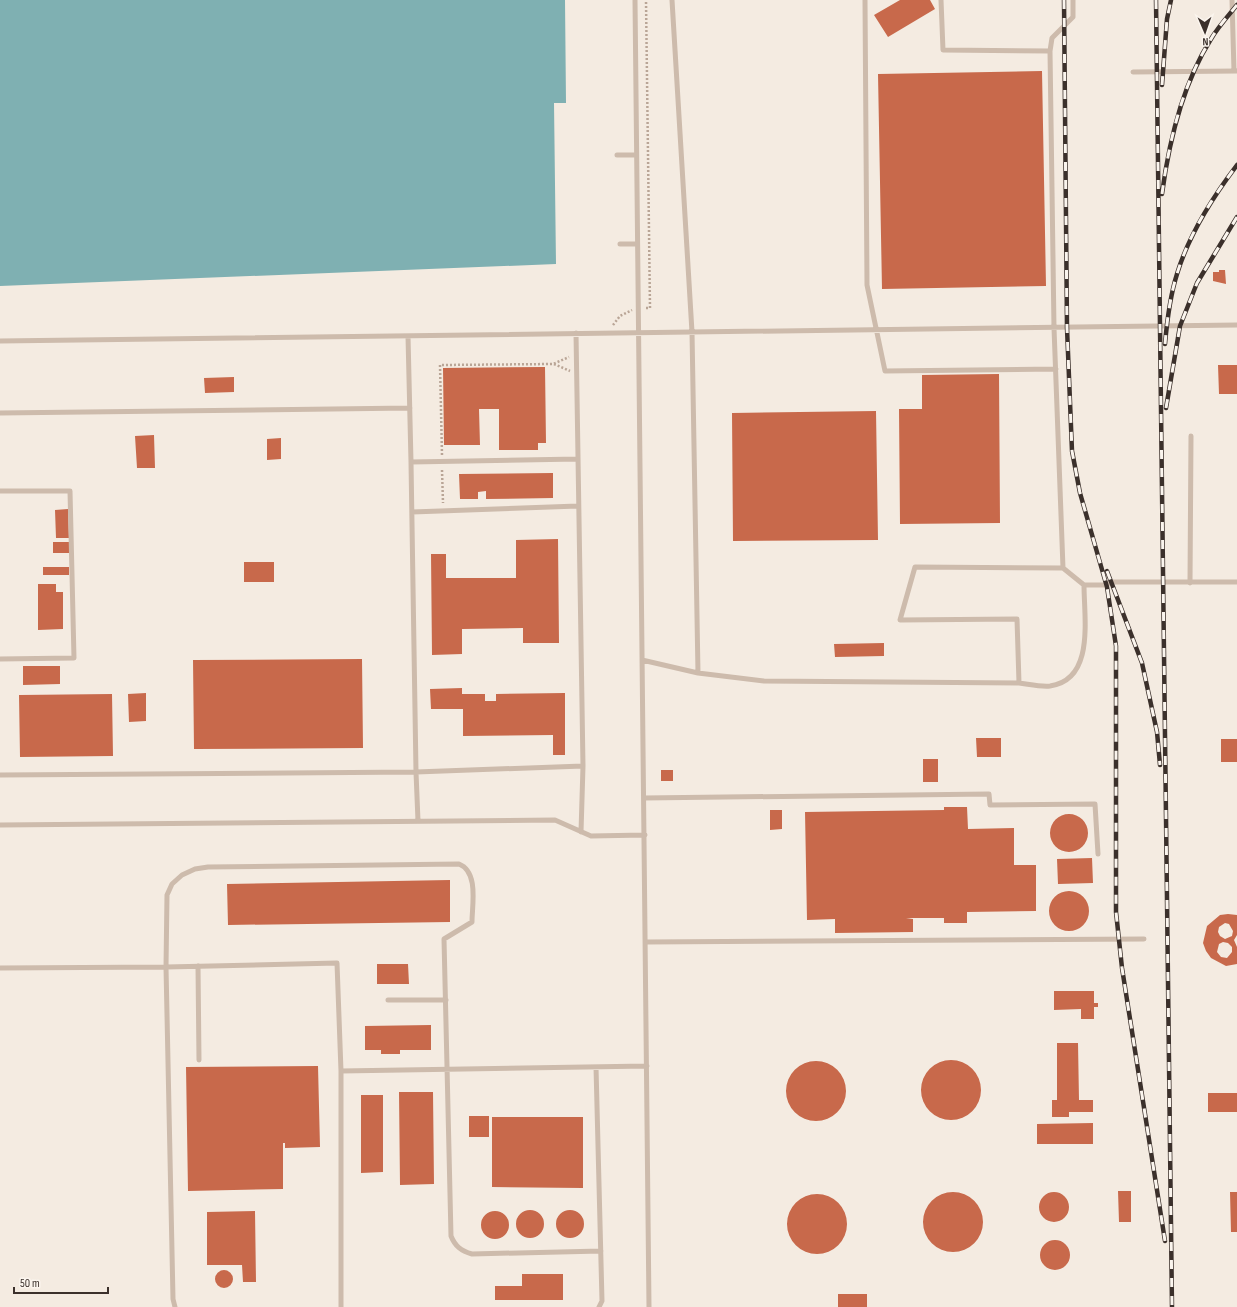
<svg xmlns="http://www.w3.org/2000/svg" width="1237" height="1307" font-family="'Sofia Sans Condensed',sans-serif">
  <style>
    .water { fill: #7fb0b2 }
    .building { fill: #c8694b; fill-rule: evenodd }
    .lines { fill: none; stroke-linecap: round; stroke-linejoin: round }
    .path { stroke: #b9a596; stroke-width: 2.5; stroke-dasharray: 2 2; stroke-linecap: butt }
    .service { stroke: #cdbbac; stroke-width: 5 }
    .rail-casing { stroke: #3b302b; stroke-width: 4.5 }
    .rail { stroke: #fbf5ee; stroke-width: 3; stroke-dasharray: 9; stroke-linecap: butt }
  </style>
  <rect width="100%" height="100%" fill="#f4ebe1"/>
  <path class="water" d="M0,0h565l1,103h-12l2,161 -556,22z"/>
  <path class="building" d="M900,0h30l5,9 -47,28 -14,-22z
    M1042,71l4,215 -164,3 -4,-215z
    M1219,270h6l1,14 -13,-3v-9h6z
    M1218,365h19v29h-18z
    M545,367l1,76h-8v7h-39v-41h-20l1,36h-36l-1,-77z
    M999,374l1,149 -100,1 -1,-115h23v-34z
    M234,377v15l-29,1 -1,-15z
    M876,411l2,129 -145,1 -1,-128z
    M154,435l1,33h-18l-2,-32z
    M281,438v21l-14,1v-21z
    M553,473v25l-67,1v-8l-8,1v7h-18l-1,-25z
    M68,509l1,29h-13l-1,-28z
    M558,539l1,104h-36v-15l-61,1v25l-30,1 -1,-101h15v24h70v-38z
    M53,542h16v11h-16z
    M244,562h30v20h-30z
    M43,567h26v8h-26z
    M38,584h18v8h7v37l-25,1z
    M884,643v13l-49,1 -1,-13z
    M362,659l1,89 -169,1 -1,-89z
    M23,666h37v18l-37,1z
    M462,688v6h23v7h11v-7l69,-1v62h-12v-20l-90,1v-27h-32l-1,-20z
    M146,693v28l-17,1 -1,-28z
    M112,694l1,62 -93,1 -1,-62z
    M976,738h25v19h-24z
    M1221,739h16v23h-16z
    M923,759h15v23h-15z
    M661,770h12v11h-12z
    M944,807h23l1,22 46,-1v37h22v46l-69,1v11h-23v-5h-38l7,1v13l-78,1v-14l-28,1 -2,-108 139,-2z
    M770,810h12v19l-12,1z
    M1050 833a19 19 0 1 1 38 0a19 19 0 1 1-38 0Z
    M1092,858l1,25 -35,1 -1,-25z
    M450,880v42l-222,3 -1,-41z
    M1049 911a20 20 0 1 1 40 0a20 20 0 1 1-40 0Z
    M1228,914l9,1v20l-3,5 3,7v17l-11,2 -15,-8 -5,-7 -3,-8 4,-17 13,-11zM1225,923l4,1 4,7 -1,5 -7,3 -5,-3 -2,-4 1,-5zM1223,942l5,1 4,4v5l-5,6 -6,-1 -4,-5 2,-8z
    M377,964h31l1,20h-32z
    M1054,991h40v12h4v4h-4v12h-13v-10l-27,1z
    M431,1025v25h-31v4h-19v-4h-16v-24z
    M1057,1043h21l1,57h14v12h-24v5h-17v-17h5z
    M921 1090a30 30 0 1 1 60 0a30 30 0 1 1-60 0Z
    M786 1091a30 30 0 1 1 60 0a30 30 0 1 1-60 0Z
    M318,1066l2,81 -35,1v-5h-2v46l-95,2 -2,-124z
    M399,1092h34l1,92 -34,1z
    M1208,1093h29v19h-29z
    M361,1095h22v77l-22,1z
    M469,1116h20v21h-20z
    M492,1117h91v71l-91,-1z
    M1093,1123v21h-56v-20z
    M1118,1191h13v31h-12z
    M1039 1207a15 15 0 1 1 30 0a15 15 0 1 1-30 0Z
    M923 1222a30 30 0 1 1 60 0a30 30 0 1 1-60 0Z
    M1230,1192h7v40h-6z
    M787 1224a30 30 0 1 1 60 0a30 30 0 1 1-60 0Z
    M556 1224a14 14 0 1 1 28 0a14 14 0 1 1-28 0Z
    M516 1224a14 14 0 1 1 28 0a14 14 0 1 1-28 0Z
    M255,1211l1,71h-13l-1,-17h-35v-53z
    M481 1225a14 14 0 1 1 28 0a14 14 0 1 1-28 0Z
    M1040 1255a15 15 0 1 1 30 0a15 15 0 1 1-30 0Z
    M215 1279a9 9 0 1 1 18 0a9 9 0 1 1-18 0Z
    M522,1274h41v26h-68v-14h27z
    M838,1294h29v13h-29z"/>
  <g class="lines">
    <path class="path" d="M646,308h4l-4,-308
      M613,325l7,-9 12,-6
      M554,364l16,7
      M442,455l-2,-90 113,-1 16,-7
      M442,470l1,33"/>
    <path class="service" d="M635,0l14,1307
      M672,0l20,332 6,341
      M865,0l2,285 18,86 171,-2
      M1232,0l2,71
      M1050,51l2,-13 21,-21v-17
      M1133,72l104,-1
      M617,155h19
      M620,244h17
      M576,333l7,433
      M408,336l3,126 167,-3
      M0,341l1237,-16
      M0,413l410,-5
      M0,491h70l4,167 -74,1
      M412,512l166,-6
      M1063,568l21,17
      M1190,583l1,-147
      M642,660l56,13 66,8 255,2 -2,-64 -117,1 15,-53 148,1 -9,-240 -4,-277 -107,-1 -2,-50
      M1019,683c9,1 21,4 31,3 45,-6 34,-68 34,-101h22l5,-3h126
      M0,775l416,-3 -5,-310
      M644,798l345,-4 1,11 105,-1 3,50
      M418,821l-2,-49 167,-6 -2,66
      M0,825l555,-5 36,16 54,-1
      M646,942l498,-3
      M198,966l1,94
      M0,968l166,-1 7,332 2,8
      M388,1000h58
      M596,1067l6,234 -3,6
      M341,1071l-4,-108 -171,4 1,-72 5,-11 10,-9 13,-6 13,-2 251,-3c20,8 13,41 13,58l-28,17 7,297c4,10 10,15 21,18l129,-3
      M341,1307v-236l306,-5"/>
    <defs>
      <path id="rail" d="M1064,0l3,328 5,123 8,42 27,94 9,59v266l6,56 43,273
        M1156,0l16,1307
        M1162,85l5,-66 4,-19
        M1162,194c7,-53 20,-109 49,-155 7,-12 17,-23 26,-34
        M1165,344c2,-23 5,-48 12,-70 12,-40 35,-76 60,-109
        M1166,408l14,-82 17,-43 40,-66
        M1107,571l35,92 15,69 3,33"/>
    </defs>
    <use href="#rail" class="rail-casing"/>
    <use href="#rail" class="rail"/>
  </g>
  <g transform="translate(1205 32) rotate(178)" stroke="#fbf5ee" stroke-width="3" paint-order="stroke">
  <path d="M0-3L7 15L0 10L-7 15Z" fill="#3b302b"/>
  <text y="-6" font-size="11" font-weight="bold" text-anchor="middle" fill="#3b302b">N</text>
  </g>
  <path d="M14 1287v6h94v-6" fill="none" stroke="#3b302b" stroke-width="2"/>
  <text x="20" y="1287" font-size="12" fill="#3b302b" stroke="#fbf5ee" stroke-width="3" paint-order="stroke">50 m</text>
</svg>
